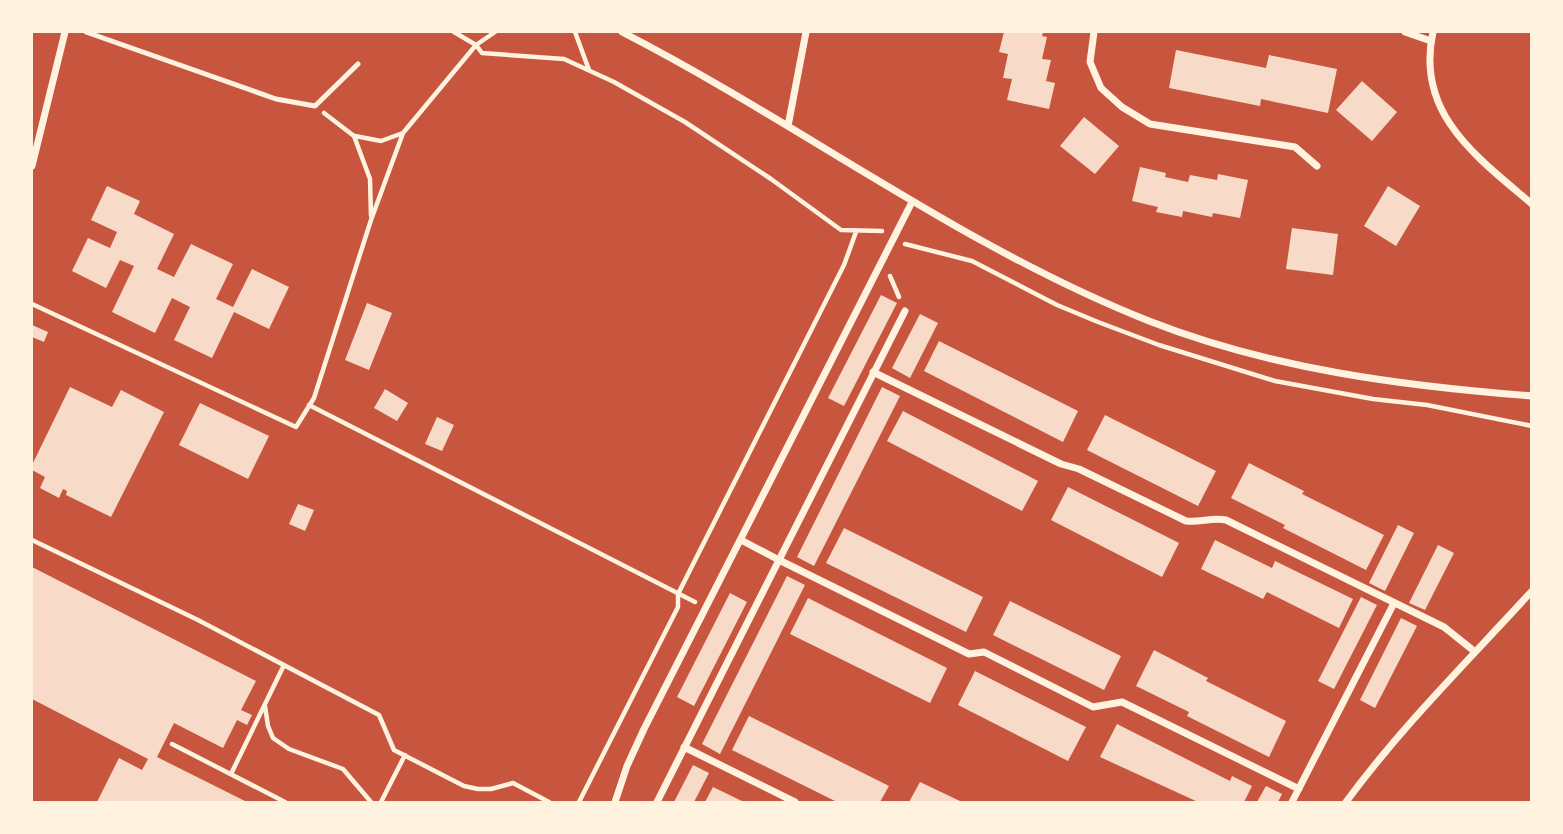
<svg xmlns="http://www.w3.org/2000/svg" width="1563" height="834" font-family="'PT Serif',serif">
  <style>
    .building { fill: #f7dbc8 }
    .lines { fill: none; stroke-linecap: round; stroke-linejoin: round }
    .path { stroke: #fff3e0; stroke-width: 4.5 }
    .service { stroke: #fff3e0; stroke-width: 5 }
    .minor { stroke: #fff3e0; stroke-width: 7 }
  </style>
  <rect width="100%" height="100%" fill="#c8553d"/>
  <path class="building" d="M1004,32h39l-1,4 5,1 -5,22 9,1 -5,21 9,2 -6,26 -42,-9 5,-21 -9,-1 5,-24 -9,-2z
    M1176,50l90,18 3,-13 68,14 -9,44 -67,-14 -1,7 -91,-18z
    M1362,81l35,31 -25,29 -36,-31z
    M1084,117l35,29 -24,28 -35,-28z
    M1140,167l26,6 -1,4 23,5 2,-7 27,5 1,-6 30,6 -8,38 -27,-5 -1,4 -29,-6 -1,6 -26,-5 2,-5 -26,-6z
    M107,186l33,15 -6,13 40,20 -17,35 17,8 17,-33 42,20 -17,35 17,8 19,-38 37,18 -20,42 -35,-17 -22,46 -38,-18 16,-33 -18,-9 -17,35 -43,-21 22,-46 -14,-6 -14,28 -34,-17 16,-33 22,10 7,-16 -26,-12z
    M1388,186l32,20 -24,40 -32,-20z
    M1292,228l46,6 -5,41 -47,-6z
    M881,295l16,8 -53,103 -16,-8z
    M367,303l25,10 -23,57 -24,-10z
    M920,314l18,9 -28,55 -18,-10z
    M32,325l16,7 -4,10 -12,-5z
    M939,341l139,70 -15,31 -139,-71z
    M70,387l42,20 9,-17 43,22 -53,105 -45,-22 1,-4 -4,-2 -4,9 -19,-10 5,-11 -13,-7v-5z
    M882,387l18,9 -86,170 -17,-9z
    M385,389l23,14 -11,18 -23,-13z
    M200,403l69,33 -21,43 -69,-34z
    M903,411l135,70 -16,30 -135,-70z
    M1105,415l111,56 -18,35 -111,-56z
    M437,417l17,8 -12,26 -17,-7z
    M1249,463l55,28 -2,3 82,41 -18,35 -83,-42 2,-3 -54,-27z
    M1068,487l111,56 -17,34 -111,-57z
    M298,504l16,6 -9,21 -16,-7z
    M1398,525l16,8 -29,58 -16,-8z
    M844,528l139,69 -17,35 -140,-69z
    M1215,540l57,28 3,-7 78,38 -14,29 -72,-36 -4,7 -62,-30z
    M1438,545l16,8 -29,57 -16,-7z
    M32,567l224,114 -15,29 11,5 -5,10 -10,-5 -14,28 -49,-25 -17,34 90,45h-150l22,-44 23,12 6,-11 -116,-60z
    M787,576l18,9 -85,169 -18,-10z
    M730,593l17,9 -53,104 -17,-9z
    M1361,597l16,8 -43,84 -16,-8z
    M808,598l139,70 -17,35 -140,-69z
    M1010,601l111,55 -17,34 -111,-55z
    M1401,618l16,8 -42,82 -15,-8z
    M1154,650l54,28 -2,3 80,40 -17,36 -82,-41 2,-4 -53,-26z
    M975,671l111,56 -18,34 -110,-56z
    M749,716l140,70 -9,16h-43l-105,-52z
    M1117,724l113,57 2,-5 20,10 -8,16h-46l-98,-45z
    M693,765l16,8 -15,29h-20z
    M920,782l42,20h-53z
    M1266,786l16,8 -4,8h-21z
    M713,787l31,15h-39z"/>
  <g class="lines">
    <path class="path" d="M454,32l22,13 6,8 82,6 50,23 71,40 86,57 70,51 41,1
      M575,32l14,38
      M324,113l30,23 16,43 1,37
      M355,136l26,5 22,-8
      M905,244l67,17 85,44 41,17 61,23 116,36 98,18 54,6 105,21
      M890,276l9,21
      M32,304l264,123 18,-29 57,-178 32,-87 73,-88 19,-13
      M309,405l386,197
      M32,540l166,80 181,95 15,35 70,36 14,3h13l22,-6 36,19
      M265,706l3,20 5,12 16,11 54,20 28,33
      M172,744l113,58
      M231,774l53,-109
      M381,802l24,-47
      M579,802l99,-195v-13l166,-329 12,-33"/>
    <path class="service" d="M86,32l190,67 39,7 43,-42"/>
    <path class="minor" d="M622,32c179,92 340,215 527,289 122,48 254,65 383,75
      M1094,32l-4,30 11,26 21,19 28,17 145,23 22,19
      M1405,32l26,9
      M1433,32c-18,82 44,125 99,172
      M788,126l18,-94
      M32,166l33,-134
      M873,372l188,92 18,5 107,52c14,2 26,-4 40,-1l218,107 30,24
      M741,540l38,20 126,-249
      M684,747l111,55
      M615,802l12,-36 17,-37 268,-527
      M657,802l122,-242 190,94 15,-2 109,55 29,-5 177,87
      M1292,802l102,-199
      M1346,802c56,-76 122,-141 186,-211"/>
  </g>
  <rect width="1563" height="834" fill="none" stroke="#fff3e0" stroke-width="66"/>
</svg>
